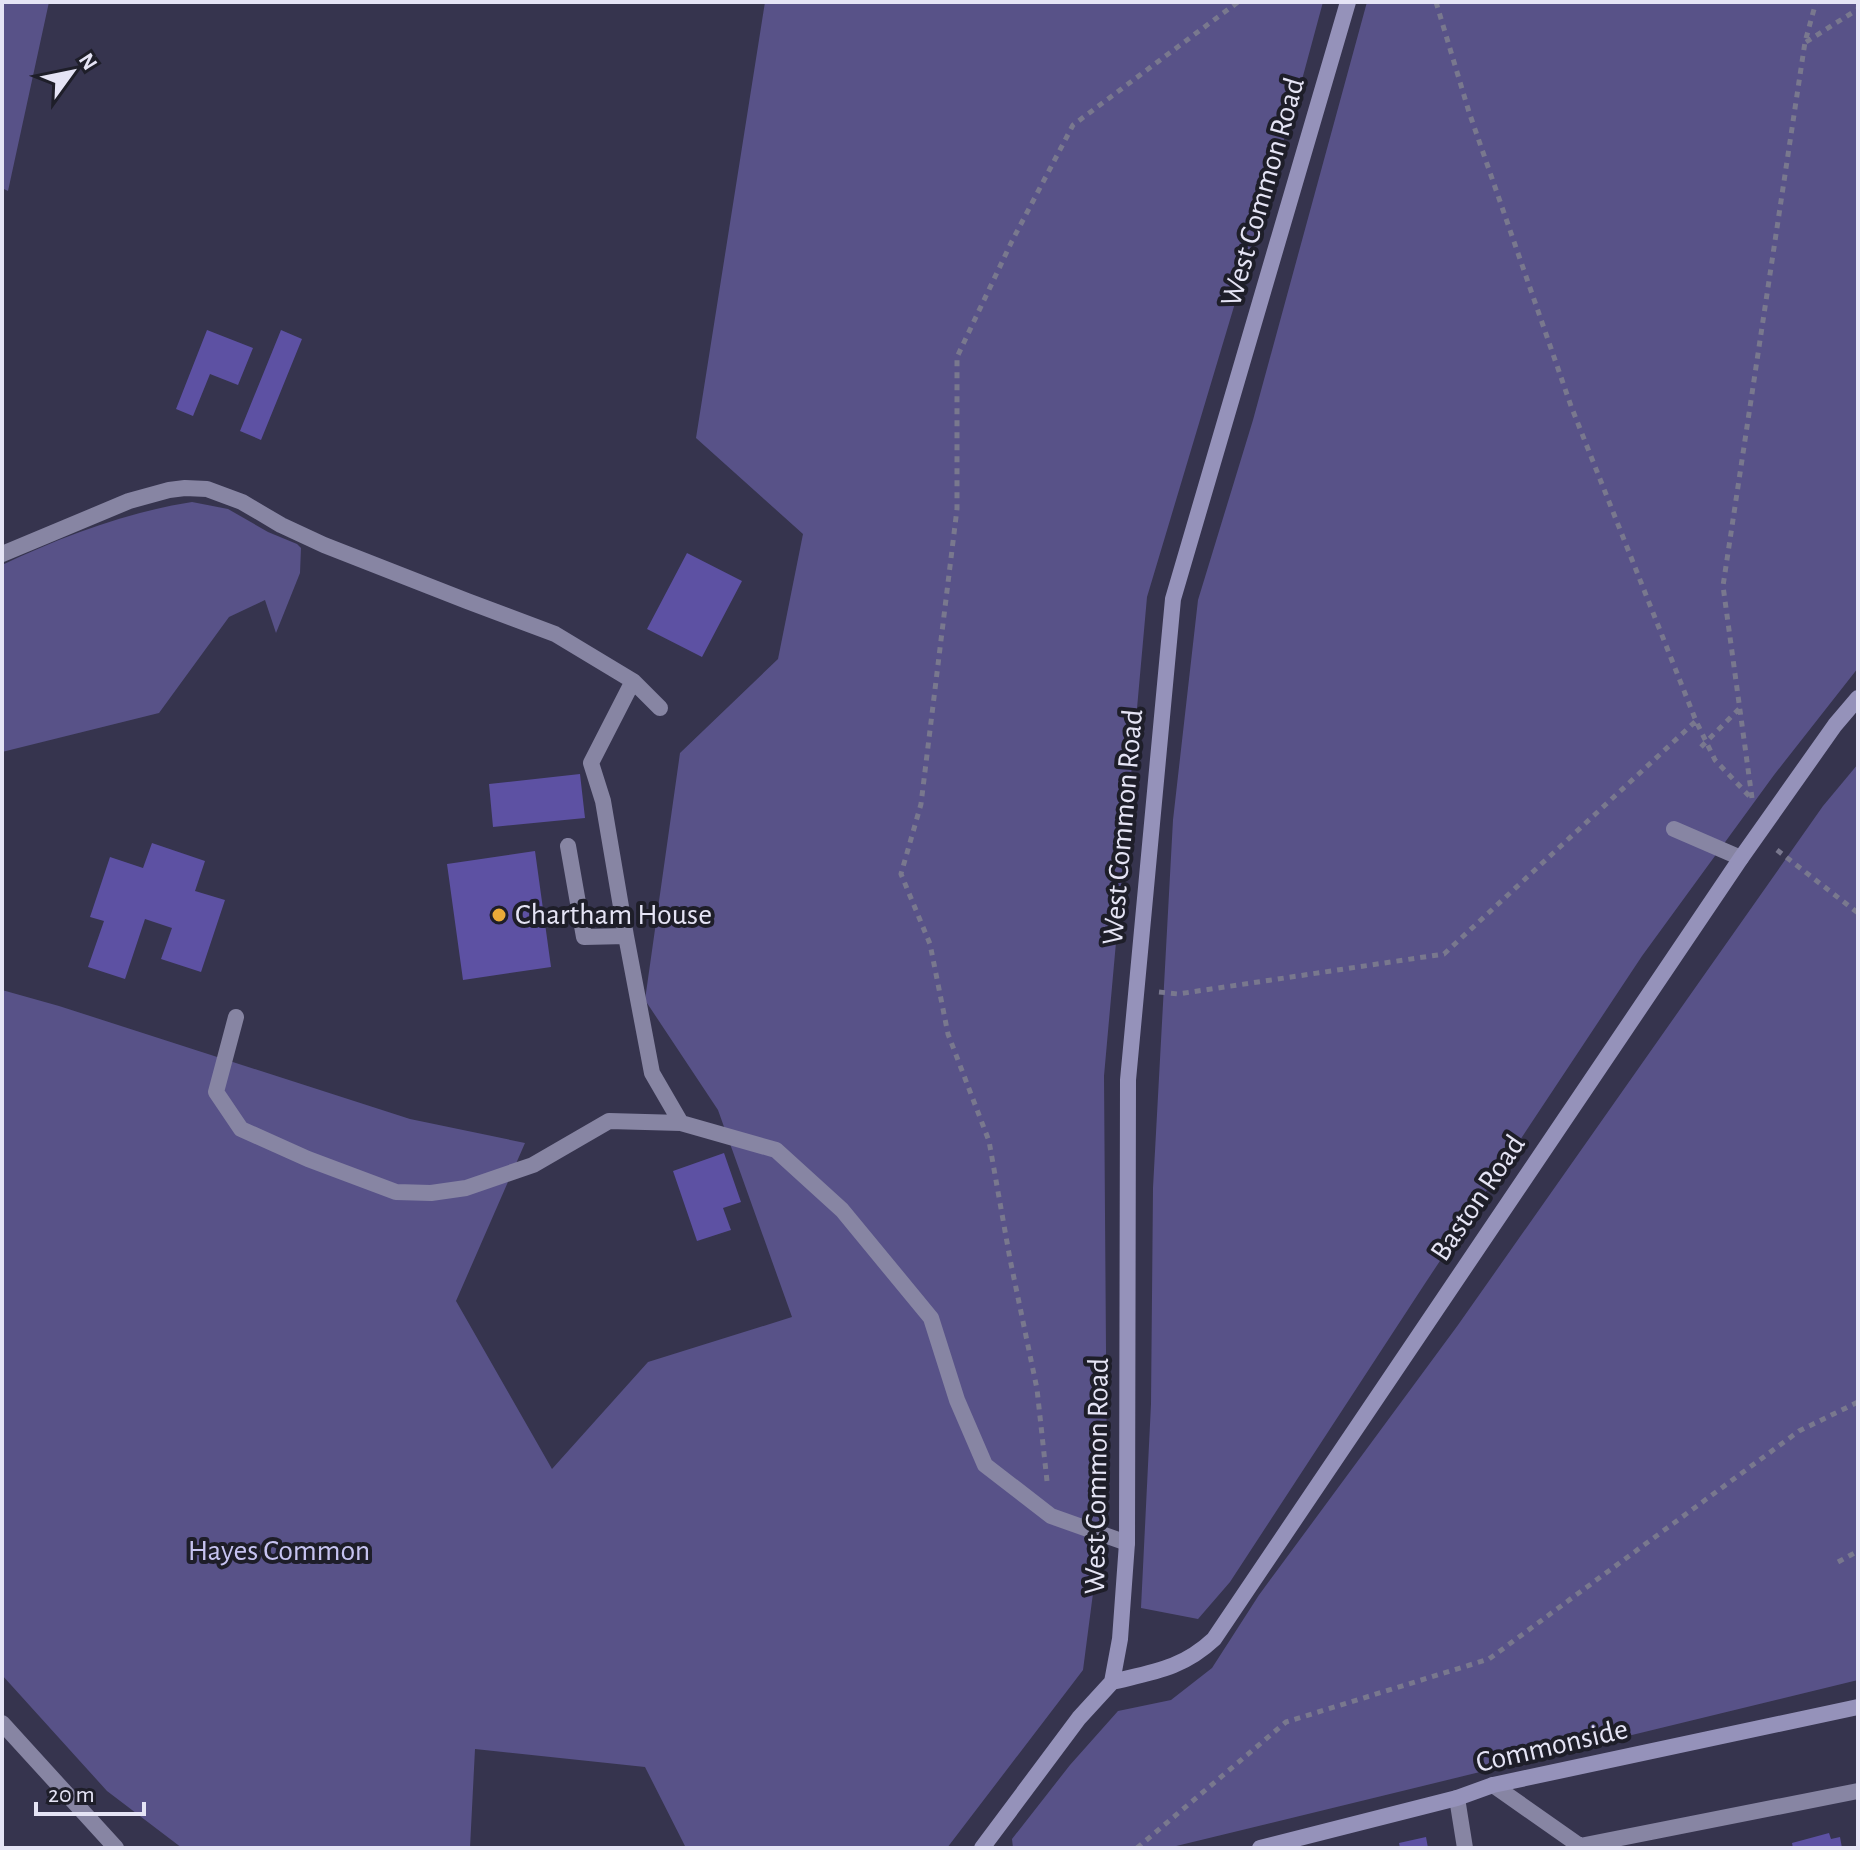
<svg xmlns="http://www.w3.org/2000/svg" width="1860" height="1850" font-family="'Alegreya Sans',sans-serif">
  <style>
    .green { fill: #585288 }
    .building { fill: #5d51a3 }
    .lines { fill: none; stroke-linecap: round; stroke-linejoin: round }
    .path { stroke: #79788e; stroke-width: 5; stroke-dasharray: 6 6; stroke-linecap: butt }
    .lane { stroke: #8785a3; stroke-width: 16 }
    .street { stroke: #8785a3; stroke-width: 16 }
    .secondary { stroke: #9592ba; stroke-width: 16 }
    .poi-dot { fill: #eaaa38; stroke: #1e1e29; stroke-width: 3 }
    .labels { text-anchor: middle; dominant-baseline: central; stroke-width: 8; stroke-linejoin: round; paint-order: stroke }
    .street-label { font-size: 30px; fill: #e5e4f5; stroke: #1e1e29 }
    .poi-label { font-size: 30px; fill: #e5e4f5; stroke: #1e1e29; text-anchor: start }
    .park-label { font-size: 30px; fill: #c6c3f0; stroke: #1e1e29 }
  </style>
  <rect width="100%" height="100%" fill="#36344e"/>
  <path class="green" d="M2,2h47l-41,189 -6,-3z
    M765,2h558l-20,74 -156,521 -43,479 3,410 -24,184 -136,178h-261l-41,-81 -170,-18 -5,99h-288l-75,-57 -105,-116v-685l57,16 351,113 115,24 -69,158 96,168 96,-107 144,-45 -74,-207 -73,-110 35,-247 98,-94 25,-125 -107,-96z
    M1367,2h491v666l-84,107 -132,181 -218,329 -194,297 -32,37 -57,-11 10,-204 2,-216 20,-368 25,-220 55,-180z
    M192,502l36,7 40,23 29,12 4,4 -1,25 -24,60 -11,-33 -36,17 -70,96 -157,39v-187c59,-28 125,-53 190,-63z
    M1858,764v916l-690,168h-155l-1,-9 58,-74 48,-54 53,-11 41,-32 47,-73 199,-270 365,-519z"/>
  <path class="building" d="M207,330l46,18 -15,37 -28,-11 -17,42 -17,-7z
    M281,330l21,9 -41,101 -21,-9z
    M687,553l55,28 -40,76 -55,-28z
    M580,774l5,44 -92,9 -4,-43z
    M152,843l53,18 -10,30 30,9 -24,72 -40,-13 11,-31 -27,-9 -20,60 -37,-12 16,-46 -14,-4 20,-60 33,11z
    M535,851l16,116 -88,13 -16,-116z
    M724,1153l17,49 -18,6 8,22 -34,11 -24,-70z
    M1829,1833l2,6 9,-2 2,11h-49l-1,-5z
    M1426,1837l2,11h-28l-1,-5z"/>
  <g class="lines">
    <path class="path" d="M1436,2l33,110 102,294 125,315 19,39 37,39
      M1806,42l52,-33
      M1701,747l38,-38
      M1752,798l-29,-212 82,-544 11,-40
      M1777,850l81,63
      M1159,992l19,2 266,-40 252,-233
      M1047,1481l-10,-92 -27,-130 -21,-118 -41,-107 -18,-90 -29,-70 20,-70 36,-295v-152l55,-116 61,-116 165,-123
      M1838,1562l20,-11
      M1137,1848l149,-126 203,-63 310,-228 59,-29"/>
    <path class="lane" d="M2,554l127,-53 40,-11 16,-2 22,1 35,13 39,23 43,20 143,56 88,33 78,47 27,27
      M633,681l-42,82 12,38 23,135 26,137 29,50
      M568,846l16,91 42,-1
      M236,1017l-20,75 25,37 67,30 88,33 35,1 35,-5 67,-23 76,-44 72,2 95,27 66,60 89,108 26,82 28,65 66,51 76,27
      M1493,1785l87,61 278,-55"/>
    <path class="street" d="M1674,829l67,29
      M2,1723l114,125
      M1457,1798l8,50"/>
    <path class="secondary" d="M1112,1682l8,-43 7,-96 1,-463 45,-481 175,-597
      M1112,1682c41,-10 70,-13 102,-43l527,-781 94,-133 23,-27
      M982,1848l97,-130 33,-36
      M1260,1848l197,-50 36,-13 365,-78"/>
  </g>
  <circle class="poi-dot" cx="499" cy="915" r="8"/>
  <g class="labels">
    <g class="street-label">
      <text transform="translate(1263 192) rotate(-74)">West Common Road</text>
      <text transform="translate(1123 827) rotate(-85)">West Common Road</text>
      <text transform="translate(1478 1198) rotate(-56)">Baston Road</text>
      <text transform="translate(1097 1476) rotate(-89)">West Common Road</text>
      <text transform="translate(1552 1746) rotate(-13)">Commonside</text>
    </g>
    <g class="poi-label">
      <text x="515" y="915">Chartham House</text>
    </g>
    <g class="park-label">
      <text x="279" y="1551">Hayes Common</text>
    </g>
  </g>
  <rect width="1860" height="1850" fill="none" stroke="#e5e4f5" stroke-width="8"/>
  <g transform="translate(72 72) rotate(57)" stroke="#1e1e29" stroke-width="6" paint-order="stroke">
  <path d="M0-6L14 30L0 20L-14 30Z" fill="#e5e4f5"/>
  <text y="-12" font-size="22" font-weight="bold" text-anchor="middle" fill="#e5e4f5">N</text>
  </g>
  <path d="M36 1802v12h108v-12" fill="none" stroke="#e5e4f5" stroke-width="4"/>
  <text x="48" y="1802" font-size="24" fill="#e5e4f5" stroke="#1e1e29" stroke-width="6" paint-order="stroke">20 m</text>
</svg>
